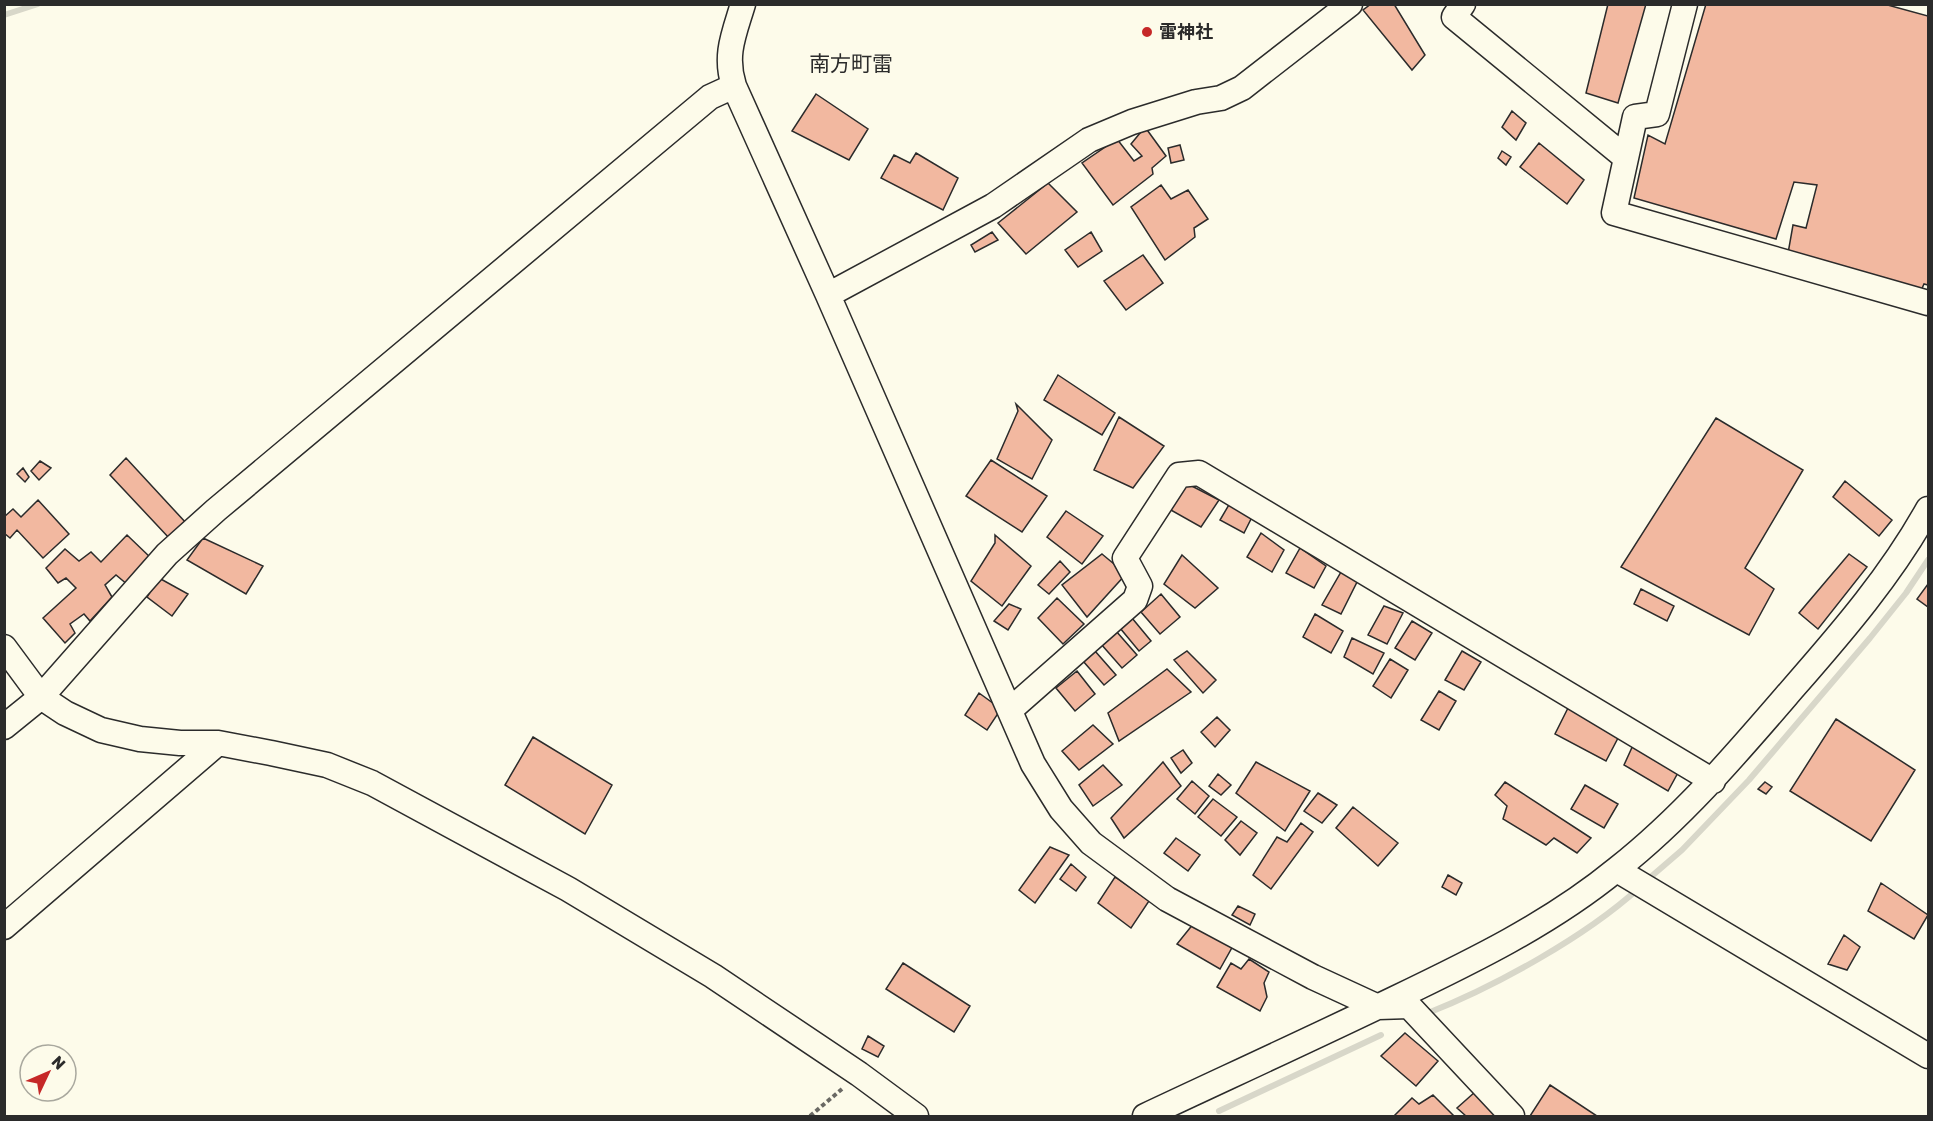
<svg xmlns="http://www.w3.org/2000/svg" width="1933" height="1121" font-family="Rubik,'Noto Sans JP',sans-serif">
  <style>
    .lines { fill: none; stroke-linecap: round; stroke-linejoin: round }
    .stream { stroke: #d8d7c9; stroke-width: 6 }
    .building { fill: #f2b8a0; stroke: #2b2b2b; stroke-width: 1.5 }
    .minor-casing { stroke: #2b2b2b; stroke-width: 27 }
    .path { stroke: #6a6964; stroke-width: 4; stroke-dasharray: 4.5 3; stroke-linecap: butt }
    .minor { stroke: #fdfbea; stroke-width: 24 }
    .poi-dot { fill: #c62828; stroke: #fdfbea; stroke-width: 2 }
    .labels { text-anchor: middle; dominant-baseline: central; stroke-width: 4.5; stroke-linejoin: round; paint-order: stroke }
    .poi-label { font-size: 18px; font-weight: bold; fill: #2b2b2b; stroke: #fdfbea; text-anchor: start }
    .quarter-label { font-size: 21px; fill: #2b2b2b; stroke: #fdfbea }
  </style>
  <rect width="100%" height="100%" fill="#fdfbea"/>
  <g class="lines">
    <path class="stream" d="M4,15l34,-11
      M1646,881l36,-31 67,-70 121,-142 36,-45 22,-33
      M1428,1013c68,-27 157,-76 211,-125
      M1219,1111l162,-76"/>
  </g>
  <path class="building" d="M1371,4h23l31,51 -13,15 -49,-60z
    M1608,4h38l-28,99 -32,-10z
    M1706,4h178l44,12v269l-4,-1 -5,11 -132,-36 6,-34 13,3 11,-43 -23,-3 -18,57 -142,-41 14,-63 17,9z
    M816,94l52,35 -19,31 -57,-29z
    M1512,111l14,12 -10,17 -14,-13z
    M1145,127l21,29 -14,12 1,6 -40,31 -31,-42 35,-24 17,22 8,-5 -11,-12z
    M1539,143l45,37 -17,24 -47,-37z
    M1180,145l4,15 -13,3 -3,-15z
    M1502,151l9,6 -5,8 -8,-7z
    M916,153l42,25 -15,32 -62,-32 13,-23 16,8z
    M1048,183l29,29 -51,42 -28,-31z
    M1161,185l10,14 17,-9 20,29 -14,9 1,9 -30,23 -34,-53z
    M992,232l6,8 -23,12 -4,-7z
    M1091,232l11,19 -24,16 -13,-17z
    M1143,255l20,28 -37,27 -22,-29z
    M1058,375l57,38 -13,22 -58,-35z
    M1016,404l36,36 -20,39 -35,-20 21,-48z
    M1119,417l45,29 -31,42 -39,-18z
    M1716,418l87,52 -58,98 29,21 -25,46 -128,-68z
    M126,458l61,66 -17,15 -60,-64z
    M991,460l56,36 -25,36 -56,-36z
    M40,461l11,7 -12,12 -8,-9z
    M23,468l6,9 -4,5 -8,-8z
    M1845,481l47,39 -13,16 -46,-39z
    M1186,483l33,17 -18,27 -32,-18z
    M38,500l31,34 -26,24 -26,-28 -7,8 -6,-5v-16l9,-8 8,8z
    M1230,503l23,12 -9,18 -24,-13z
    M1066,511l37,25 -21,28 -35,-27z
    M1261,533l23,17 -12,22 -25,-15z
    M127,535l25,24 -24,26 -12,-10 -11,10 7,12 -22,24 -6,-7 -14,10 5,9 -10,10 -22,-25 33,-30 -10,-10 -8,5 -12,-15 19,-19 14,12 12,-9 10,10z
    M995,535l36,31 -29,40 -31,-25 24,-38z
    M203,538l60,28 -17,28 -59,-34z
    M1300,548l26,18 -12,22 -28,-15z
    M1102,554l24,20 -39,43 -25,-32z
    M1849,554l18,13 -49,62 -19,-16z
    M1182,555l36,33 -23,20 -31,-24z
    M1060,561l10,11 -21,22 -11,-9z
    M1341,572l17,8 -17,34 -19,-9z
    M159,578l29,16 -16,22 -25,-19z
    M1928,584v23l-11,-8z
    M1641,589l33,17 -7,15 -33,-17z
    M1161,594l19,23 -20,17 -19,-22z
    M1057,598l27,26 -21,20 -25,-26z
    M1009,604l12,5 -13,21 -14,-9z
    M1384,606l19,7 -16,31 -19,-9z
    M1315,614l28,17 -12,22 -28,-16z
    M1132,618l19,23 -12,10 -19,-23z
    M1412,621l20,12 -17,27 -20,-12z
    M1116,631l21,24 -15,13 -21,-24z
    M1352,638l32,15 -11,21 -29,-17z
    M1095,651l21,24 -12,10 -21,-24z
    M1187,651l29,29 -13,13 -29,-33z
    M1462,651l19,11 -17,28 -19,-10z
    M1390,659l18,11 -17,28 -18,-12z
    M1167,669l24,23 -72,49 -11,-28z
    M1077,671l18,23 -20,17 -19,-23z
    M1439,691l17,10 -17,29 -18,-10z
    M979,693l22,16 -14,21 -22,-15z
    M1568,708l50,30 -12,23 -51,-27z
    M1217,717l13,13 -15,17 -14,-15z
    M1836,719l79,51 -44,71 -81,-50z
    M1093,725l20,19 -34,26 -17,-19z
    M533,737l79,48 -27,49 -80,-49z
    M1634,743l46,26 -12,22 -44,-26z
    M1183,750l9,13 -11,10 -10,-15z
    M1163,762l18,24 -57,52 -13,-20z
    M1256,762l54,29 -25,40 -49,-38z
    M1103,765l19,20 -29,21 -14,-21z
    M1218,774l13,11 -10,10 -12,-9z
    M1192,781l17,15 -14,18 -18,-15z
    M1505,782l86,56 -14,15 -23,-15 -8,7 -43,-26 4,-13 -12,-11z
    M1765,782l7,5 -6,7 -8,-5z
    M1585,785l33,19 -14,24 -33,-19z
    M1318,793l19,12 -15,18 -18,-12z
    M1213,799l24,18 -16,19 -23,-19z
    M1353,807l45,36 -20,23 -42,-38z
    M1241,821l16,12 -17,22 -15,-15z
    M1301,823l12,9 -42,57 -18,-14 24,-38 10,5z
    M1176,838l24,17 -12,16 -24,-18z
    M1050,847l19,8 -34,48 -16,-13z
    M1071,864l15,13 -10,14 -16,-12z
    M1448,875l14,8 -6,12 -14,-8z
    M1115,877l34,24 -18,27 -33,-25z
    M1881,883l47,32 -14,24 -46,-28z
    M1238,906l17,8 -5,11 -18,-10z
    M1194,923l40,21 -14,25 -43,-25z
    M1844,935l16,12 -13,23 -19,-6z
    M1249,959l20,13 -5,11 3,14 -7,14 -43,-24 14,-24 10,6z
    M903,963l67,43 -16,26 -68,-43z
    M1405,1033l33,28 -22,25 -35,-30z
    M868,1036l16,10 -6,11 -16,-8z
    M1550,1085l47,31h-67z
    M1475,1092l22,24h-31l-9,-8z
    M1433,1095l21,21h-60l18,-18 7,6z"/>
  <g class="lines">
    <defs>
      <path id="minor" d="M743,4c-9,30 -19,51 -9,82l94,209 205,469 28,45 30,34 76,56 146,78 65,30 31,-1 103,110
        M1463,4l-9,13 172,141
        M1685,4l-28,110 -22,3 -21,96 314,90
        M828,295l165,-89 96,-66 43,-18 64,-20 25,-4 21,-10 108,-84
        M4,647l37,50 24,16 36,17 39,9 40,4h38l53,10 56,12 45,18 196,106 145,87 146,98 57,42
        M1010,710l125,-110 5,-14 -15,-28 54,-83 20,-2 514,308
        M4,727l37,-30 126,-143 49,-44 494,-413 24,-11
        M1617,870l311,186
        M4,927l214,-184
        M1145,1116c83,-39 166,-77 249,-117 77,-37 156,-75 223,-130 67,-53 121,-117 177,-182 49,-56 98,-113 134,-178"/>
    </defs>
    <use href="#minor" class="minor-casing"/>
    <path class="path" d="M810,1116l32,-27"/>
    <use href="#minor" class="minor"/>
  </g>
  <circle class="poi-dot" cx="1147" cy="32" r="6"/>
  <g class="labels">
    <g class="poi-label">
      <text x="1159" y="32">雷神社</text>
    </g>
    <g class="quarter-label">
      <text x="851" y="63">南方町雷</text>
    </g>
  </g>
  <rect width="1933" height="1121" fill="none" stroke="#2b2b2b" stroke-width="12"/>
  <g transform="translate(48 1073) rotate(46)"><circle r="28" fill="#fdfbea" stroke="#a9a89e" stroke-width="1.5"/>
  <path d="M0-4.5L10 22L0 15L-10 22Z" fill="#c62828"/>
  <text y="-9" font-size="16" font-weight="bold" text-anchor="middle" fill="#2b2b2b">N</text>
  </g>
</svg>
